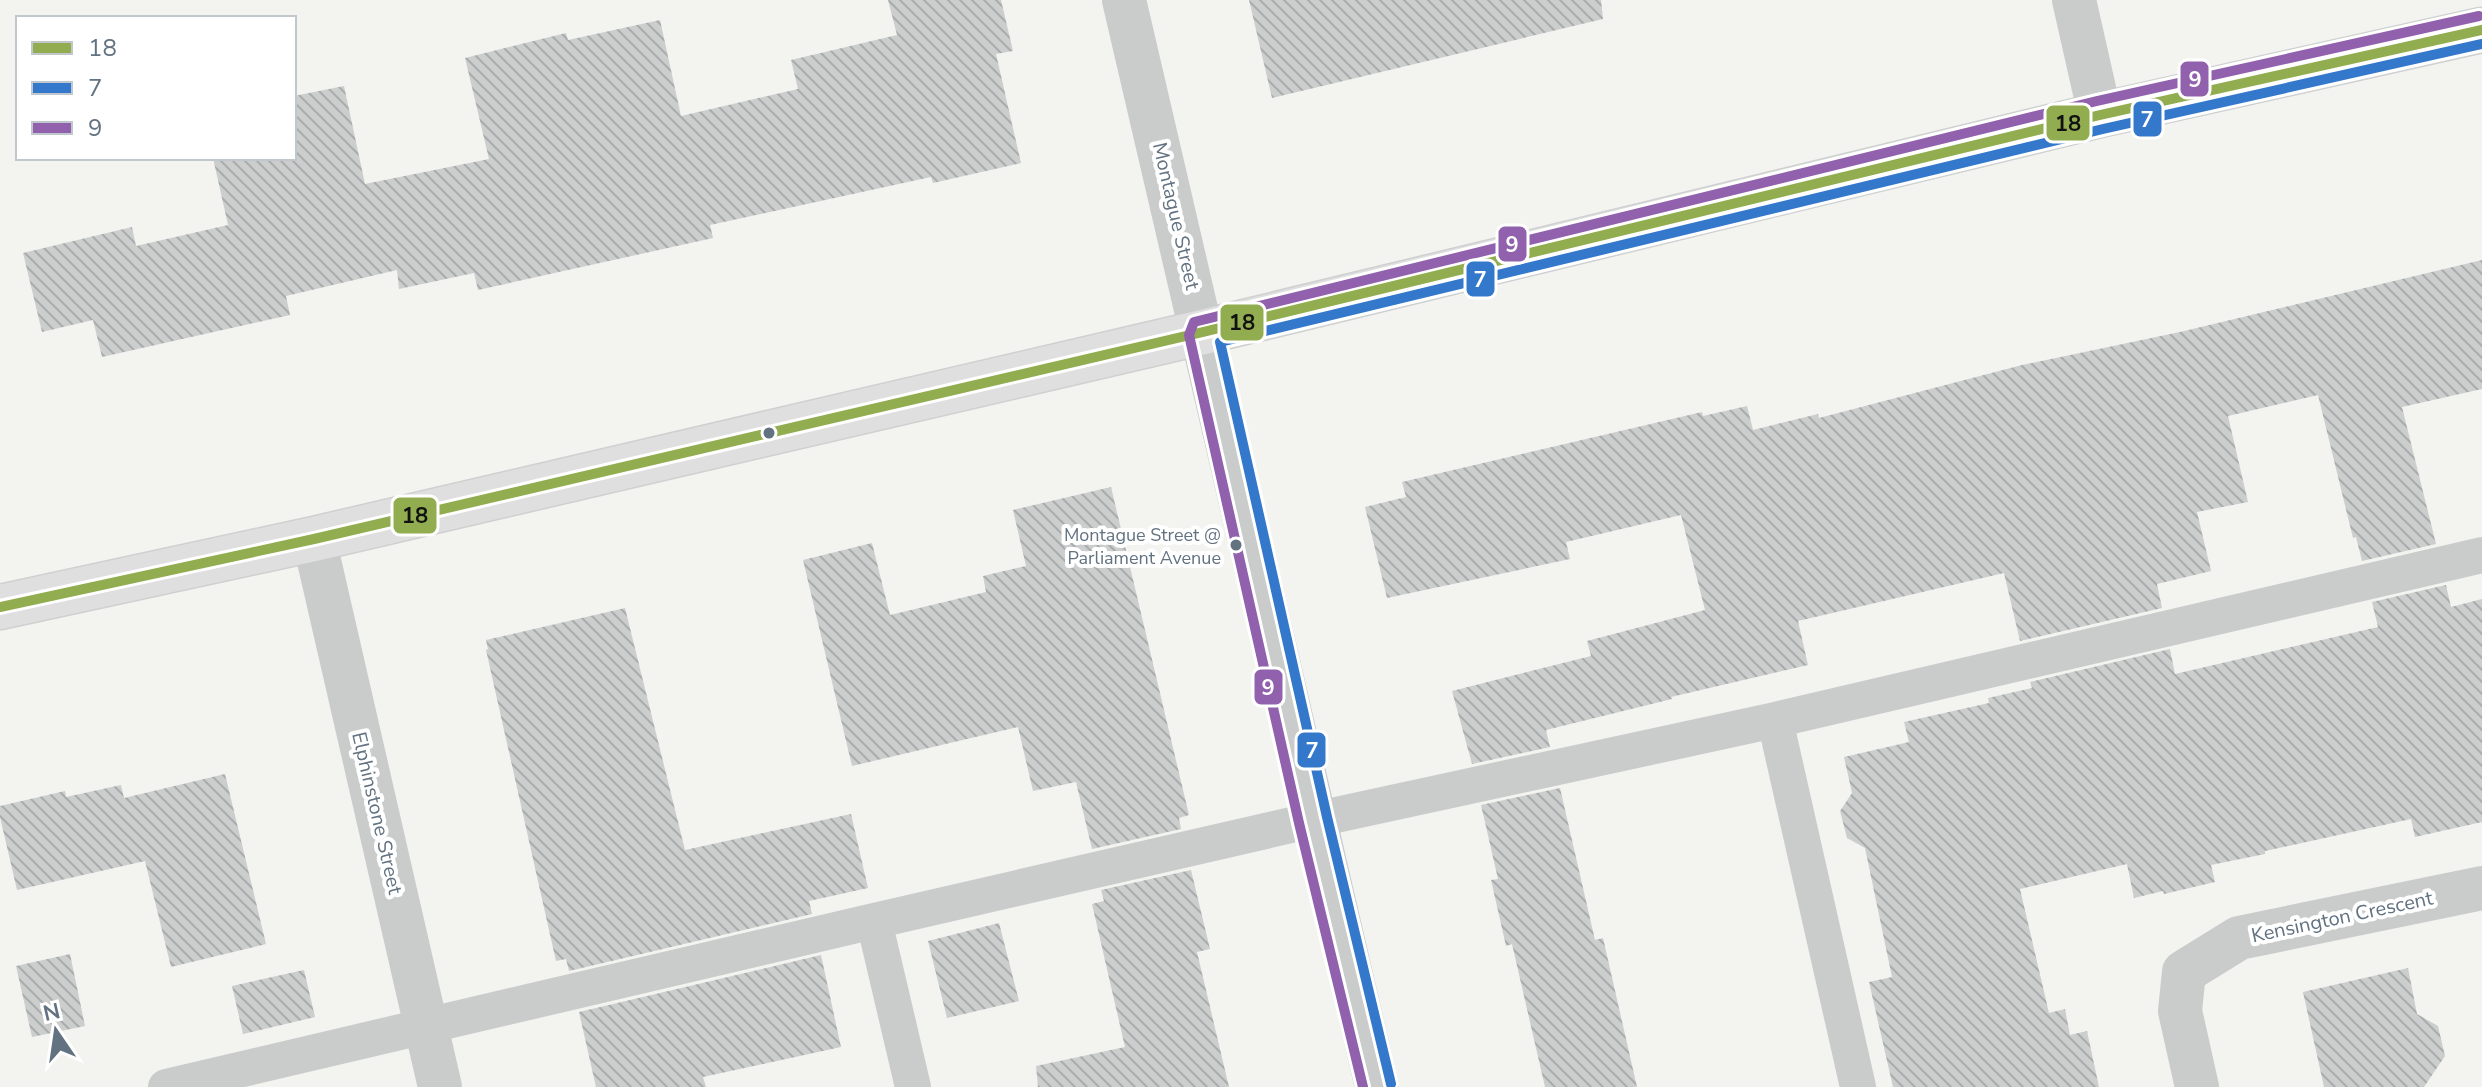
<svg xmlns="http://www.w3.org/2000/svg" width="2482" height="1087" font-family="'Nunito Sans',sans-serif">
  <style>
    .building { fill: url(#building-back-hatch) }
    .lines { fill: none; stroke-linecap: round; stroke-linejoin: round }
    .secondary-casing { stroke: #cfd1d0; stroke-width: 47 }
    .service { stroke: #cacccc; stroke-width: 36 }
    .minor { stroke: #cacccc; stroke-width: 44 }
    .tertiary { stroke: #cacccc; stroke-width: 44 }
    .secondary { stroke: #dfdfe0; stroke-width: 44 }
    .bus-1-casing { stroke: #fff; stroke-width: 16 }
    .bus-2-casing { stroke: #fff; stroke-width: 16 }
    .bus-3-casing { stroke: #fff; stroke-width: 16 }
    .bus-1 { stroke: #92ad4f; stroke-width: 10 }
    .bus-2 { stroke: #3478cb; stroke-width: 10 }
    .bus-3 { stroke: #9161ad; stroke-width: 10 }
    .bus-dot { fill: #627281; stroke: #fff; stroke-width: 3 }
    .labels { text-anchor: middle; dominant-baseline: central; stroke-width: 8; stroke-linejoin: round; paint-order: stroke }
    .bus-label { font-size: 18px; fill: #627281; stroke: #fff; text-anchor: end }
    .street-label { font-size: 20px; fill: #627281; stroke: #fff }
    .line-badge { stroke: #fff; stroke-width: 3 }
    .badge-label { font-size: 22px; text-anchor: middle; font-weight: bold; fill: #fff }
    .pale-badge-label { font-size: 22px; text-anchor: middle; font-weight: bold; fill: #111 }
  </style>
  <defs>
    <pattern id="building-back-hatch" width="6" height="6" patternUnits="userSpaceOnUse" patternTransform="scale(2)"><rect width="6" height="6" fill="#cccece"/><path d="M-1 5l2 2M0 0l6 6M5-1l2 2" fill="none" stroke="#a9acad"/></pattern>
  </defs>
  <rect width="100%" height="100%" fill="#f3f3f0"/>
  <path class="building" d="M888,0h113l12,51 -17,3 25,109 -88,20 -2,-6 -221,48 3,13 -235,52 -4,-17 -75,16 -2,-19 -111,26 4,19 -188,42 -9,-37 -51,12 -19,-79 109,-26 4,19 92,-21 -15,-67h81v-62l50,-10 21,98 124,-25 -24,-101 101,-25 2,7 92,-20 21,96 117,-27 -7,-29 106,-25z
    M1249,0h352l2,19 -331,79z
    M2482,260v129l-80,18 34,137 -74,17 -6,-24 -3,1 -35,-143 -90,21 20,86 -51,10 14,59 -54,13 5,24 -142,33 -16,-68 -206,48 10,44 -137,32 1,2 -126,31 4,17 -78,17 -20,-73 139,-35 -4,-15 118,-31 -24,-95 -115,27 4,17 -183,39 -22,-91 41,-10 -4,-15 300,-70 1,4 44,-10 6,24 65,-16 1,4 203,-53 158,-33z
    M1111,487l78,328 -10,3 2,11 -89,20 -16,-67 -43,9 -15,-64 -166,39 -49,-206 69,-17 18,72 96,-23 -3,-16 43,-10 -13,-56z
    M2446,585l5,22 31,-8v223l-67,15 -4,-18 -146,32v3l-54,11 4,17 -51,12 -1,-3 -29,7 -7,-34 -107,25 29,124 16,-4 5,26 17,-4 12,56h-206l-24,-105 23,-5 -27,-129 -18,-10 -7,-27 12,-18 -8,-36 65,-15 -5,-20 85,-19 -1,-5 44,-10 -2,-6 140,-33 5,25 203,-47 -6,-25z
    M625,608l60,242 166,-36 17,74 -59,13 3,13 -243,57 -3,-12 -10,2 -70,-311 2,-1 -2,-9z
    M225,774l41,170 -95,23 -26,-106 -128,29 -17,-73v-11l65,-15 1,6 55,-12 3,13z
    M1560,788l35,152 8,-2 34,149h-92l-33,-143 -6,2 -15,-66 7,-1 -17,-74z
    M1191,870l19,79 -13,3 32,135h-191l-2,-21 89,-19 -33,-143 12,-3 -3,-11z
    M999,923l20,78 -72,17 -19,-77z
    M70,954l15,72 -53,11 -16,-71z
    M821,955l20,92 -138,30 3,10h-110l-17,-75z
    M2408,968l9,46 21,12 7,30 -21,31h-100l-21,-95z
    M304,970l11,47 -72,17 -11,-48z"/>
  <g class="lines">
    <defs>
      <path id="secondary" d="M0,607l314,-68 889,-207 897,-217 382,-85"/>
    </defs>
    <use href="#secondary" class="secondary-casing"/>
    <path class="service" d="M1775,720l83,367
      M874,921l39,166
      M166,1087l708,-166 439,-101 462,-100 707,-165"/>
    <path class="minor" d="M2074,0l26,115
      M314,539l126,548
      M2197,1087l-17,-76 4,-39 55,-34 243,-50"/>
    <path class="tertiary" d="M1124,0l253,1087"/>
    <use href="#secondary" class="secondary"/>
    <defs>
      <path id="bus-1" d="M0,607l314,-68 889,-207 897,-217 382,-85"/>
      <path id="bus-2" d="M1391,1084l-64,-267 -107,-475 883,-213 379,-85"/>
      <path id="bus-3" d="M1363,1087l-64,-264 -110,-488 5,-13 903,-221 382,-85"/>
    </defs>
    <use href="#bus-1" class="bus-1-casing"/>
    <use href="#bus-2" class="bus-2-casing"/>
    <use href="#bus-3" class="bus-3-casing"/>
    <use href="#bus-1" class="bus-1"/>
    <use href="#bus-2" class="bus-2"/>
    <use href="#bus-3" class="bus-3"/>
  </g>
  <g class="bus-dot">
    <circle cx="769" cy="433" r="7"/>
    <circle cx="1236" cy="545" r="7"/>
  </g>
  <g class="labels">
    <g class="bus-label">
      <text x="1221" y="535">Montague Street @<tspan x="1221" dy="23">Parliament Avenue</tspan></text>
    </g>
    <g class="street-label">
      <text transform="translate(1176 216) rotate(77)">Montague Street</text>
      <text transform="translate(377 813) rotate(77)">Elphinstone Street</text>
      <text transform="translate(2342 917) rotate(-12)">Kensington Crescent</text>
    </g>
  </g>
  <g class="line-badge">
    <rect x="2179" y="60" width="31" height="38" rx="8" fill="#9161ad"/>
    <rect x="2132" y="100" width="31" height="38" rx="8" fill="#3478cb"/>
    <rect x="2045" y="104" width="46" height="38" rx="8" fill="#92ad4f"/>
    <rect x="1497" y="225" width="31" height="38" rx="8" fill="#9161ad"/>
    <rect x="1465" y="260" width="31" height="38" rx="8" fill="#3478cb"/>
    <rect x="1219" y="303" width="46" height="39" rx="8" fill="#92ad4f"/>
    <rect x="392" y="496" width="46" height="39" rx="8" fill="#92ad4f"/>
    <rect x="1253" y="668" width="31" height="38" rx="8" fill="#9161ad"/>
    <rect x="1296" y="731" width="31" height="38" rx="8" fill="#3478cb"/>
  </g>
  <g class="badge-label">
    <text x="2195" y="87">9</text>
    <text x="2147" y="127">7</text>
    <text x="1512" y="252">9</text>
    <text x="1480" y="287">7</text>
    <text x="1268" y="695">9</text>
    <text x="1312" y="758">7</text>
  </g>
  <g class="pale-badge-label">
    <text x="2068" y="131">18</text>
    <text x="1242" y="330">18</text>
    <text x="415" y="523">18</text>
  </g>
  <rect x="16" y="16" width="280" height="144" fill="#ffffff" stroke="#c0c7cd" stroke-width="2"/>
  <rect x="32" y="42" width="40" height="12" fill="#92ad4f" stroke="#c0c7cd" stroke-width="2"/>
  <text x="88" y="56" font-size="24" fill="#627281">18</text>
  <rect x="32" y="82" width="40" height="12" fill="#3478cb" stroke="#c0c7cd" stroke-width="2"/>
  <text x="88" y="96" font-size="24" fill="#627281">7</text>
  <rect x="32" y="122" width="40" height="12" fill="#9161ad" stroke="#c0c7cd" stroke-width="2"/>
  <text x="88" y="136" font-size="24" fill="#627281">9</text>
  <g transform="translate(56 1031) rotate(347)" stroke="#ffffff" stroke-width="6" paint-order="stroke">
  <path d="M0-6L14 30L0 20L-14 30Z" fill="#627281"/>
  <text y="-12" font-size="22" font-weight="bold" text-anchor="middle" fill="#627281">N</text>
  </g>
</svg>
